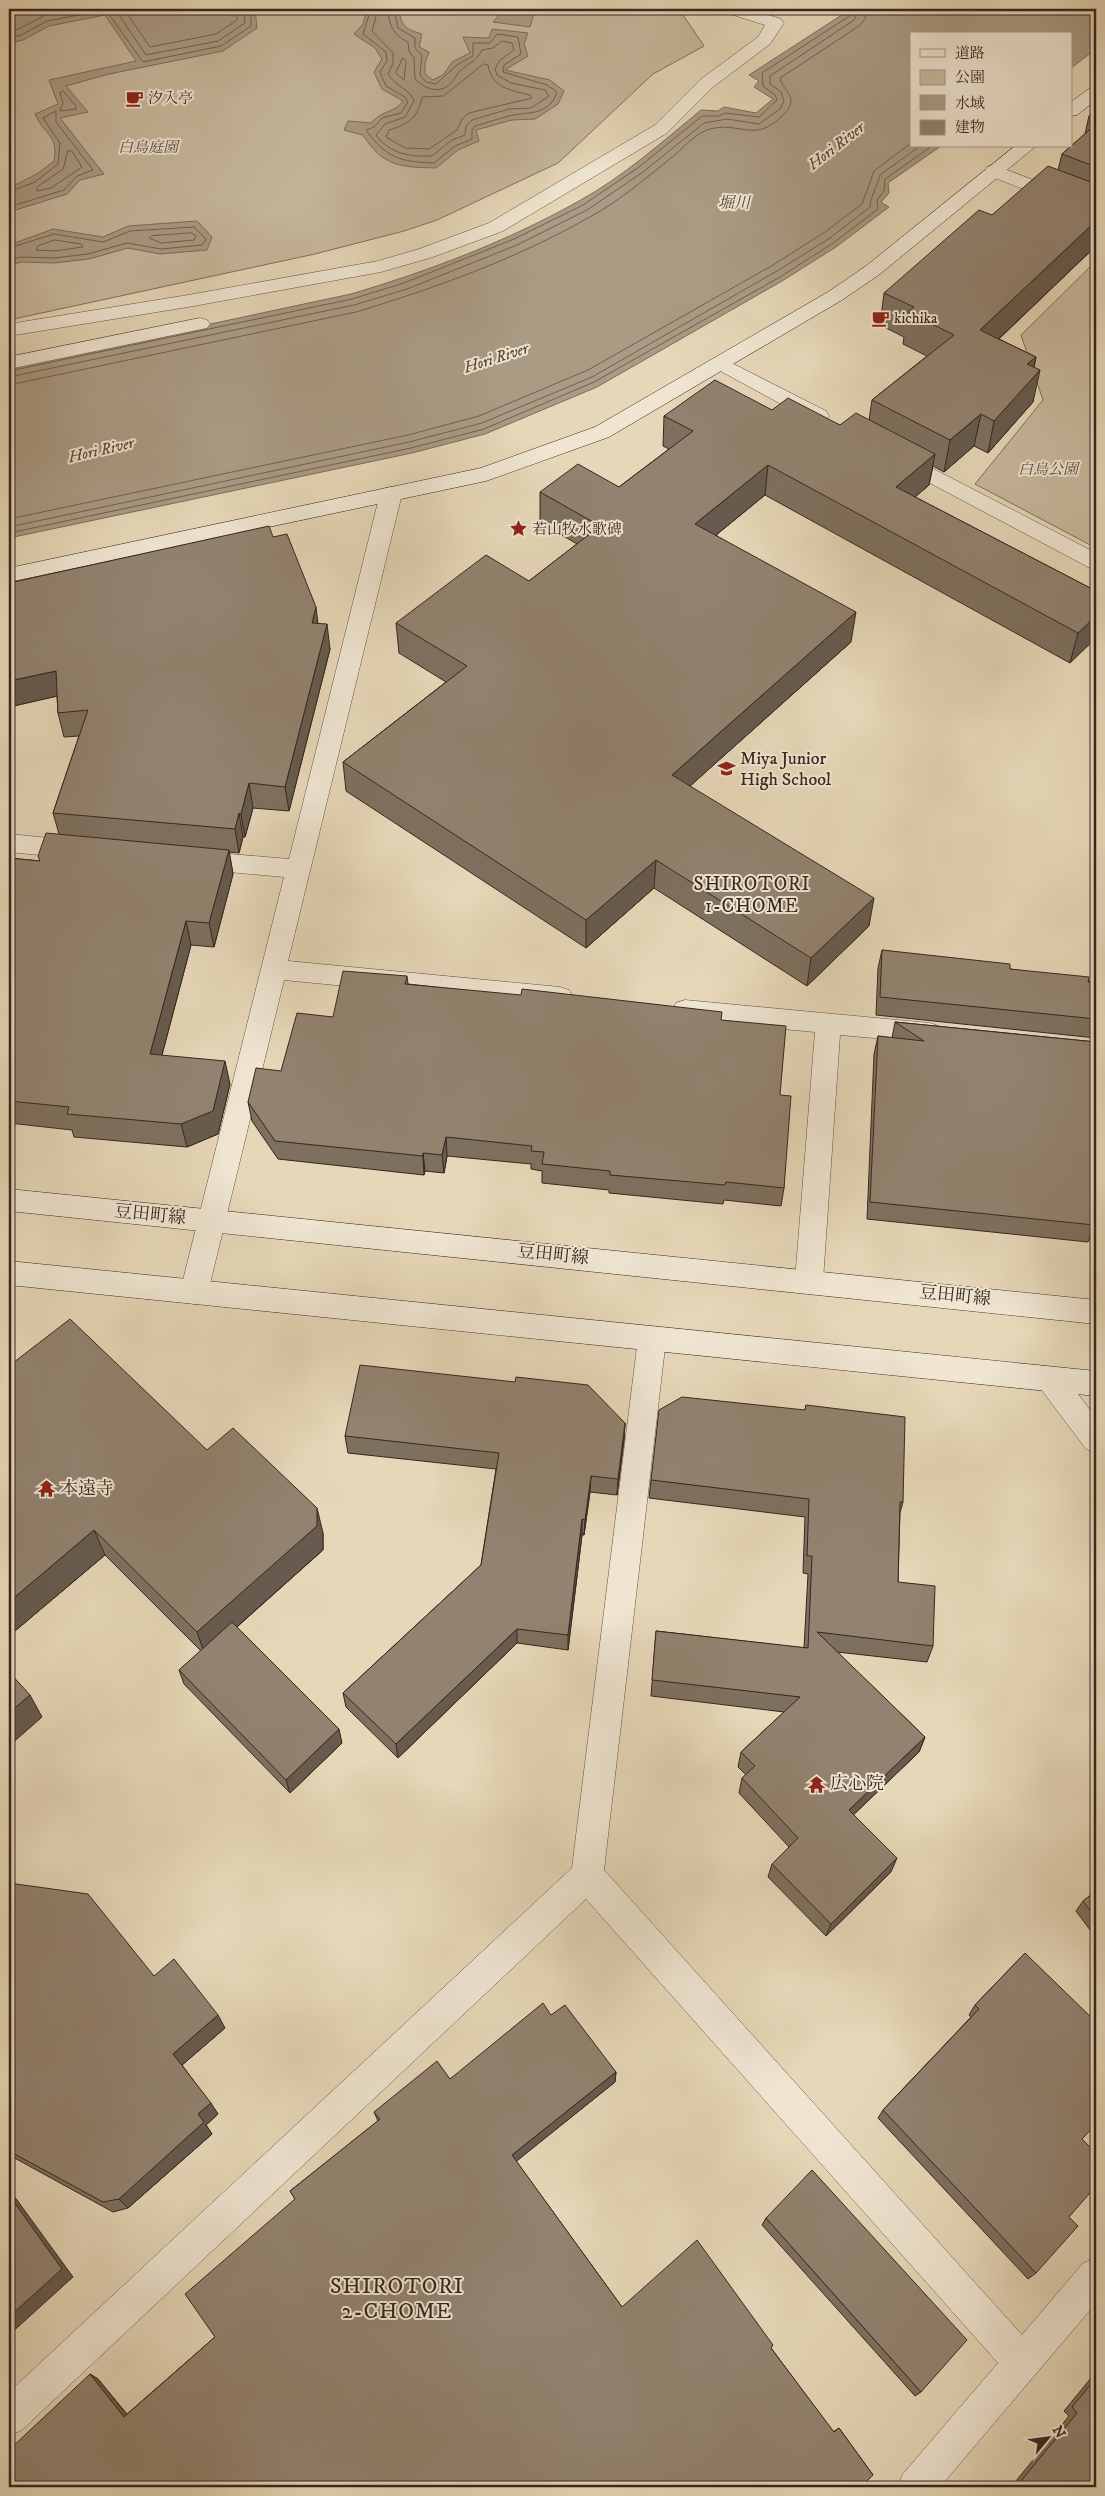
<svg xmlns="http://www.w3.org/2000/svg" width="1105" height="2496" font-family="'IM FELL DW Pica','Noto Serif JP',serif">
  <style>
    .green { fill: #c8b99e; stroke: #7f705e }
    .water { fill: #aa9b84; stroke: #7c6c5c }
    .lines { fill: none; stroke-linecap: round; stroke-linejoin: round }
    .shore { stroke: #706052; stroke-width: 1 }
    .street-casing { stroke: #625245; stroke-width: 1 }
    .secondary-casing { stroke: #36261f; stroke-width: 1 }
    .street { fill: #efe5d1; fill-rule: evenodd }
    .secondary { fill: #efe5d1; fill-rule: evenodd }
    .wall { fill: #7e705f; stroke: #36261f }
    .shaded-wall { fill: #665b4e; stroke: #36261f }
    .building { fill: #92826f; stroke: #36261f }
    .labels { text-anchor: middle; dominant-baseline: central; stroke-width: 4; stroke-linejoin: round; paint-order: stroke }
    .far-poi-label { font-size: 15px; fill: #36261f; stroke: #efe5d1; text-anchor: start }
    .far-park-label { font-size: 15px; font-style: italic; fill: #5a4b3f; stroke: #efe5d1 }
    .far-water-label { font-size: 16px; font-style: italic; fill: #59493d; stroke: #efe5d1 }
    .poi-label { font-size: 18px; fill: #36261f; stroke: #efe5d1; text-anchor: start }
    .street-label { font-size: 18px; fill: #36261f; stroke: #efe5d1 }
    .neighbourhood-label { font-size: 19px; letter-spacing: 1px; fill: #36261f; stroke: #efe5d1 }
    .near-neighbourhood-label { font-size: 22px; letter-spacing: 1px; fill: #36261f; stroke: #efe5d1 }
  </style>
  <rect width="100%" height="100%" fill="#e6d7b8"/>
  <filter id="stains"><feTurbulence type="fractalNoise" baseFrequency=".004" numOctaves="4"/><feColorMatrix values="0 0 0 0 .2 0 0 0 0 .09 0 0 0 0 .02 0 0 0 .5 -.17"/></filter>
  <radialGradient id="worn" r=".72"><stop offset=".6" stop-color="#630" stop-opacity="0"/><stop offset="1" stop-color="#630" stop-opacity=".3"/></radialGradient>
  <path class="green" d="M9,9h670l25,37 -51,28 -95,89 -121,57 -33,11 -89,23 -306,66z
    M1096,261v287l-121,-64 68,-84 -22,-65z"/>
  <path class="water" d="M9,9h246l2,19 -34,23 -114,23 -43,12 22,26 -28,6 44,56 -24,6 -13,14 -58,18v-24l28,-14 17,-13c5,-26 -10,-26 -19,-47l23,-10 -9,-24 87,-19 -31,-46 -56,11 -26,14 -14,3z
    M367,9h32c2,17 6,20 23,25l-3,13 10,5 -4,11v11l8,6 11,-6 8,-12 18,-9 -7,-16 26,1 3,-9 36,4 -4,11 4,12 -23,14 45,10 14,11 -6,13 -23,15 -23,1 -36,10 3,11 -21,9 -22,18c-35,-1 -53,-1 -73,-33l-19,-5 4,-9 23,2c12,-14 23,-9 32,-22l-21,-12 -8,-17 8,-13 -7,-11 -21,-14 9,-10z
    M501,9h34l-5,18 -37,-5 9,-10z
    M851,9h245v40l-25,19v-34h-160v112h30l-53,37 1,10 -8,9 8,5 -53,40 -54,34 -185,106 -112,47 -73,19 -403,85v-171l342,-73c78,-23 157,-53 228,-93 44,-24 83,-59 122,-91l17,1 6,-4 32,6 17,-14 -19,-12 5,-6 -10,-6z
    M197,221l15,16 -5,13 -47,4 -32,-6 -39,11 -35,4 -32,-1 -13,3v-22l3,1 41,-15 50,8 25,-11z"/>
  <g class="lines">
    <path class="shore" d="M115,9l31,46 72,-14 27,-18 -1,-14
      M124,9l26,38 66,-13 21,-14v-11
      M371,9l-8,25 23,18 1,9 -7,11 6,14 19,11 3,5 -7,11 -19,5 -8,9 -8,3c20,28 35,32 68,33l21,-17 17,-7v-9l3,-4c11,-3 22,-7 34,-10 18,-5 40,1 48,-24l-10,-7 -44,-13 1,-7 17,-11 -3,-17 -21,-3 -7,9h-17v13l-16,9 -21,19 -10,-2 -6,-7 2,-20 -7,-7v-10l-17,-10 -4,-19
      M378,9l-6,22 21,22v10l-5,11c7,12 21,14 26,27l-9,16 -20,7 -9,11c14,19 34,22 56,21l20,-16 13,-5 1,-9 6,-6 37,-11 22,-1 18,-12 -4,-6 -34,-7 -14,-8 -2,-6 5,-9 14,-10 -2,-7 -10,-2 -9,7 -11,2c-5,11 -14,13 -22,21 -3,3 -5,7 -7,10 -11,14 -27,9 -38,-2l-1,-21 -5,-7 -1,-9c-15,-7 -19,-17 -20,-33
      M9,31l10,-2 26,-14 33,-6
      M9,38l12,-3 26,-14 59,-11 37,52 78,-16 30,-20v-17
      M403,58l3,3 -2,19 -8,-7z
      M484,64l4,1c4,23 22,25 42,30l2,3 -63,15 -7,6 -5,11 -28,19 -24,-1 -19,-11 3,-7c20,-6 29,-12 33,-33l21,-1z
      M63,91l13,15v3l-16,2 3,-8 -3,-10z
      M68,151h4l10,16 -31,21 -14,3v-4l26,-18z
      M9,192l26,-10 23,-18 2,-21 -17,-25 13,-7v11l37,48 -16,6 -13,14 -55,17
      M192,233l4,3 -2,4 -33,3 -12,-5 2,-2z
      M55,240l26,4 2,3 -29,4 -18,-1 2,-4z
      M9,248l45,-14 49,8 27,-11 64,-4 12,12 -4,6 -41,4 -34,-6 -39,11 -34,4 -33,-1 -12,3
      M9,371l343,-72 52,-16 110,-44 69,-34 56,-38 63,-51h17l6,-3 34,4 18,-17 -2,-5 -12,-9 -1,-13 89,-58 2,-6
      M9,377l345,-72 53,-16 110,-44 70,-35 56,-38 61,-49 23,-4 32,5 21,-15 4,-8 -3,-9 -11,-8v-8l84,-56 5,-11
      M9,385l347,-73c79,-24 160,-53 232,-94 30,-16 57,-39 83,-60 10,-8 24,-24 36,-28 32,-11 47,16 77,-16 17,-17 -2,-23 -4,-36l79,-52 6,-7 2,-10
      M9,519l399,-84 71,-19 109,-46 185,-105 52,-33 37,-28 12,-33 37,-28
      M9,527l400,-85 73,-19 110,-46 185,-106 53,-33 40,-31c1,-12 7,-20 10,-32l40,-29
      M9,533l402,-85 73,-19 110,-47 186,-105 53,-34 45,-34 -1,-9 7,-9 1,-12 47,-33"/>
    <defs>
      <path id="street" d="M725,9h24l32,10 3,4 -14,21 -57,43 -46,46 -164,98 -70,26 -52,15 -193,35 -179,29v-12l179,-29 190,-34 41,-12 70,-26 166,-98 46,-46 57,-42 7,-12 -38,-12z
        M994,165l102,39v13l-109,-42 -2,-4 2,-4z
        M200,318l7,2 3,4 -3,4 -198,41v-12z
        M720,357l106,54 3,5 -3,5 -7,1 -7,-1 -99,-54 -3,-4 3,-4z
        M899,451l197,102v16l-8,-2 -196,-104 -3,-5 3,-5z
        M391,487l8,2 3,5 -114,467 272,26 9,3 4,7 -4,7 -9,3 -276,-27 -76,312 -4,8 -10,4 -10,-4 -4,-8 104,-415 -89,-8 -9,-3 -3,-6 3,-6 9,-3 94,8 91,-365 3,-5z
        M9,834l70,7 9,3 3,6 -3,6 -9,3 -70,-7z
        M685,1000l245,23 9,3 4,7 -4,7 -9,3 -90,-8 -17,245 -4,8 -10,4 -10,-4 -4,-8 20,-248 -130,-12 -9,-3 -4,-7 4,-7z
        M652,1327l10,3 4,9 -62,531 418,465 61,-72 13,-5v45l-156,184h-43l6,-13 95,-111 -412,-464 -564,531 -13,6v-44l563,-524 66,-529 4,-9z
        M1050,1367l10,3 36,48v35l-10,-4 -46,-61 -4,-9 4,-9z"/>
      <path id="secondary" d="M1096,87v13l-19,15 -6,1v-14l19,-14z
        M1015,146h21l-156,128 -38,26 -233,137 -123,44 -477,101v-14l472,-100 114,-41 233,-135 38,-26z
        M9,1189l1087,111v24l-1087,-113z
        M9,1261l1087,110v25l-1087,-111z"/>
    </defs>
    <use href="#street" class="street-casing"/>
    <use href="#secondary" class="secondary-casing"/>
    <use href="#street" class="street"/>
    <use href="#secondary" class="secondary"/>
  </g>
  <path class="wall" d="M1096,110v136l-97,93 37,18 -2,10 -1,35 -45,51 -14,-7 -30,26 -11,-6 -4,19 -14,12 181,94 -26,72 -305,-168 -49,40 135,107 -161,144 179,140 -62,60 -153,-98 -68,60 -240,-157 -3,-29 103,-80 -47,-29 -3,-30 133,-42 48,-37 -37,-22v-30l79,-5 50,-38 -6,-3 1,-30 108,-6 68,15 29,-5 3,-20 55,-44 -24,-12 1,-7 -24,-12 4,-32 108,-78 66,-45 4,-16 23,-20 4,-18z
    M273,537l45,87 12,25 -41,162 -36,-3 -8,29h-2l-4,16 -10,-1 4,22 -19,73 -23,-2 -29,110 68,29 -12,50 -31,13 -113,-10 -2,-7 -63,-7v-265l31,3 19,-27 -6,-21 26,-77 -15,1 -6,-24 -1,-17 -48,11v-124z
    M882,950l128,19 86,13v56l-220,-23 2,-47z
    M407,976l1,8 313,36 59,75 4,93 -3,18 -57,-6 -1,4 -114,-11v-3l-67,-7v-12l-11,-2v-5l-84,-8 -3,17 -19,-2 -1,4 -146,-16 -26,-38 -4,-19 33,-31z
    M895,1022l201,20v113l-4,-1 2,71 -6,17 -221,-23 7,-165 4,-18 14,2z
    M9,1366l198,84 116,83v17l-86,77 105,116 -52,50 -106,-109 -5,-14 22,-19 -96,-96 -96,81z
    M806,1405l97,97 -3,11 -2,69 35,64 -6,16 -90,-10 88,85 -6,15 -66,63 38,57 -65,64 -58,-59 4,-13 17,-17 -50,-54 3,-15 4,-3 -8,-8 3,-15 43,-40 -133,-16 5,-65 148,17 4,-74 -5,-1 2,-56 -156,-19 2,-18 154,-70z
    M625,1423l-1,17 -7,55 -27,-3 -6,43h-2l-14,115 -51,-7 -119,115 -52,-51 -3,-14 138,-128 15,-96 -148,-16 -3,-17z
    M9,1883l145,93 71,52 -43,37 36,49 -12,11 6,9 -84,74 -15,4 -104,-57z
    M1096,1891v47l-20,-27 7,-10z
    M1025,1953l57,186 -13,78 -33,56 -8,6 -150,-161 5,-8 88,-93 -2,-2 6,-10z
    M551,2015l65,57 -1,10 -99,79 106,146 149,41 62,84 6,-4 34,47 -864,12 81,-113 8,5 29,35 88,-77 80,-138 -5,-8 88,-70 -4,-9 76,-33z
    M766,2218l155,174 -6,4 -153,-171z
    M1096,2375v112h-85l58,-71 -5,-5 27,-33z"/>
  <path class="shaded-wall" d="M1096,221v25l-122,116 6,-32z
    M1036,357l-5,23 9,-10 -7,32 -45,51 6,-32 33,-57z
    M981,414l-7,32 -30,26 6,-32z
    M935,454l-6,31 -37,32 4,-30z
    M768,465l-3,30 -72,59 2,-30z
    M316,607l3,25 -7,-9z
    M856,612l-5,30 -181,162 2,-29z
    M1096,616v22l-26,25 8,-30z
    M327,624l3,25 -41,162 -4,-24z
    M56,671l6,24 -53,12v-26z
    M249,783l4,25 -8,29 -4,-23z
    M239,813l4,24 -4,16 -4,-24z
    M229,850l4,24 -19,73 -5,-24z
    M656,860l-2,28 -68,60v-28z
    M874,898l-5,28 -62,60 4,-28z
    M186,921l5,24 -35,132 -6,-23z
    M225,1061l5,23 -12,50 -31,13 -6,-23z
    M446,1137l1,19 -3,17 -2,-18z
    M423,1153l2,18 -1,4 -1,-19z
    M625,1423l-1,17 -7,55 1,-16z
    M591,1476l-1,16 -6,43 1,-15z
    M317,1508l6,25v17l-118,105 -8,-23z
    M582,1519v16l-14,115v-15z
    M94,1530l11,25 -96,81v-34z
    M517,1629v14l-119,115 -2,-14z
    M30,1695l12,22 -33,29v-33z
    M339,1729l3,14 -52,50 -4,-13z
    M925,1737l-6,15 -75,72 5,-14z
    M897,1858l-6,14 -65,64 5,-12z
    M218,2015l7,13 -44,38 -8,-12z
    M616,2072l-1,10 -102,82 -1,-9z
    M211,2103l7,11 -12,11 6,9 -84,74 -9,-9 79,-85z
    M9,2189l64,88 -64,58z
    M90,2374l8,5 34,42 -8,-4z"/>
  <path class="building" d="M1096,110v9l-7,-3z
    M1096,124v43l-34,-13 9,-8z
    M1048,166l48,18v37l-116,109 56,27 -9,7 13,6 -46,51 -13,-7 -31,26 -78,-40 82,-65 -46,-23 6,-5 -30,-14 95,-83 13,5z
    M715,380l57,30 16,-12 52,27 16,-12 79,41 -39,33 200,104v25l-18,17 -310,-168 -73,59 161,88 -184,163 202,123 -63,60 -155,-98 -70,60 -243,-158 124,-96 -71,-43 90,-68 43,26 71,-55 -60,-34 38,-28 41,23 74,-56 -29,-15z
    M269,526l4,11 14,-3 29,73 -4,16 15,1 -42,163 -36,-4 -8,31 -2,-1 -4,16 -182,-16 35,-103 -30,3 -2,-42 -47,10v-98z
    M46,833l183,17 -20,73 -23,-2 -36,133 75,7 -12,50 -32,13 -114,-10 2,-7 -60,-6v-243l31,3 -2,-5z
    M882,950l128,14v5l79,8 -1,5h8v37l-216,-22z
    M343,971l64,5 -2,8 116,11 1,-6 200,23 -1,8 65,6 -6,69 11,1 -7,92 -58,-6 -1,3 -115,-10v-4l-68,-7 2,-12 -13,-1 1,-5 -86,-9 -4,18 -19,-2v3l-148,-15 -27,-39 8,-34 25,3 16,-58 36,4z
    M895,1022l201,20v95l-4,-1 2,89 -224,-23 8,-166 46,5z
    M70,1319l137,131 26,-22 84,80v18l-120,106 -103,-102 -85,72v-236z
    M360,1365l155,17 1,-5 72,8 37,38 -7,56 -27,-3 -6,44 -3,-1 -14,116 -51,-6 -121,115 -53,-51 138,-128 18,-112 -154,-17z
    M682,1397l123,13 1,-5 99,12 -2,85h-3l-2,80 37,4 -2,60 -116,-14 108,105 -76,73 48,48 -66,66 -59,-60 26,-26 -56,-60 13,-12 -14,-14 59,-55 -148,-17 4,-49 152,17 4,-92h-5l2,-57 -158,-19 8,-70z
    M232,1622l107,107 -53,51 -107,-110z
    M9,1672l21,23 -21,18z
    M9,1883l79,11 66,82 20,-17 44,56 -45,39 38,49 -13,11 6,8 -85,77 -16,3 -94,-51z
    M1096,1891v28l-13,-18z
    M1025,1953l71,69v102l-14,15 14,14v33l-27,31 9,9 -42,47 -153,-163 96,-101 -4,-4z
    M543,2003l8,12 14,-10 51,67 -104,83 110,152 75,-67 76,105 -2,3 63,84 5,-4 34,47 -12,12h-852v-9l1,-1 -1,-1v-26l81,-76 34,43 91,-80 -30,-43 110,-95 -5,-8 90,-72 -6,-7 63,-51 13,18z
    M812,2170l155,170 -46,52 -155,-174z
    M9,2195l53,74 -53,48z
    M1096,2378v109h-80l61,-74 -5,-6z"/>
  <defs>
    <symbol id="cafe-bare" viewBox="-9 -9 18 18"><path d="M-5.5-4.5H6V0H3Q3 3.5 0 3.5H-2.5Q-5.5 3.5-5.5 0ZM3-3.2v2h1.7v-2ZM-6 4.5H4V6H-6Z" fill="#8f2418" stroke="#efe5d1" stroke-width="2.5" paint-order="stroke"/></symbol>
    <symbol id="sight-bare" viewBox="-9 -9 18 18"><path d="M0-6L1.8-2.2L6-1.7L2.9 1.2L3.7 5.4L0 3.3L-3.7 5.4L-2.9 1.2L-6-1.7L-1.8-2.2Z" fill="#8f2418" stroke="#efe5d1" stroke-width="2.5" paint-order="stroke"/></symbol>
    <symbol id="school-bare" viewBox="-9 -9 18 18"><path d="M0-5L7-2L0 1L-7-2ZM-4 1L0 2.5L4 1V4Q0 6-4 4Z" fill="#8f2418" stroke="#efe5d1" stroke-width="2.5" paint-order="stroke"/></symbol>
    <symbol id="temple-bare" viewBox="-9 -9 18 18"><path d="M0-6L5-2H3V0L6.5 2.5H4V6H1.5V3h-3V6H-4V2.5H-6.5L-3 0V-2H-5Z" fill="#8f2418" stroke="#efe5d1" stroke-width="2.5" paint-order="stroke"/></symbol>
  </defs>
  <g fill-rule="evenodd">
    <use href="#cafe-bare" x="122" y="86" width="25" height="25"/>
    <use href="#cafe-bare" x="868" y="306" width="25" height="25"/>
    <use href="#sight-bare" x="506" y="516" width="25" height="25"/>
    <use href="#school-bare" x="714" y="756" width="25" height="25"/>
    <use href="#temple-bare" x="34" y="1476" width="25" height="25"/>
    <use href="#temple-bare" x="804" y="1772" width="25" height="25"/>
  </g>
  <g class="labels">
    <g class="far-poi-label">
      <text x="148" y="98">汐入亭</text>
      <text x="894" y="318">kichika</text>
      <text x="532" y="529">若山牧水歌碑</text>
    </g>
    <g class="far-park-label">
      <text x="148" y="147">白鳥庭園</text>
      <text x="1048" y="469">白鳥公園</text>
    </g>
    <g class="far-water-label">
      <text transform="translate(836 146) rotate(-38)">Hori River</text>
      <text x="734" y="203">堀川</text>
      <text transform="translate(496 358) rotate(-18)">Hori River</text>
      <text transform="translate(101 450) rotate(-13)">Hori River</text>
    </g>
    <g class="poi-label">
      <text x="740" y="759">Miya Junior<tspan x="740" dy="21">High School</tspan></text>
      <text x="60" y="1489">本遠寺</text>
      <text x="830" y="1784">広心院</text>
    </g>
    <g class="street-label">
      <text transform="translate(150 1215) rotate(6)">豆田町線</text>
      <text transform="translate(553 1255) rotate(6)">豆田町線</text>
      <text transform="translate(955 1296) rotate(6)">豆田町線</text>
    </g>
    <g class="neighbourhood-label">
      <text x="752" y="884">SHIROTORI<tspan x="752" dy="22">1-CHOME</tspan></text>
    </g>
    <g class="near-neighbourhood-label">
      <text x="397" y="2286">SHIROTORI<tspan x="397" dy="25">2-CHOME</tspan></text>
    </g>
  </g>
  <rect width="1105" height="2496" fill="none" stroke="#e6d7b8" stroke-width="30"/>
  <rect x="10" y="10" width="1085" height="2476" fill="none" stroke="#36261f" stroke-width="2.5"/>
  <rect x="15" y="15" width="1075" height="2466" fill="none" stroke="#36261f"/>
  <rect x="910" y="32" width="162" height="115" fill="#efe5d1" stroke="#a5998a"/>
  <rect x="920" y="49" width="25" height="8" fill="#efe5d1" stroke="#a5998a"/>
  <text x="955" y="58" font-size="15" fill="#36261f">道路</text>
  <rect x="920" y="70" width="25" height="15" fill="#c8b99e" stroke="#a5998a"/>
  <text x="955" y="82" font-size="15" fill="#36261f">公園</text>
  <rect x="920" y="95" width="25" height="15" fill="#aa9b84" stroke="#a5998a"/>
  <text x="955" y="108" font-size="15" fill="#36261f">水域</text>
  <rect x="920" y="120" width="25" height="15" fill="#92826f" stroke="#a5998a"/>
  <text x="955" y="132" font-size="15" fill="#36261f">建物</text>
  <g transform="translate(1048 2438) rotate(61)" stroke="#efe5d1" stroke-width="4" paint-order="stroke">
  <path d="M0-4L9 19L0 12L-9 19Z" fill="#36261f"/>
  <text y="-8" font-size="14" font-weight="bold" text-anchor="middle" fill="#36261f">N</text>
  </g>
  <rect width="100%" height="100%" filter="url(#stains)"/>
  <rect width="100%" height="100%" fill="url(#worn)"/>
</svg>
